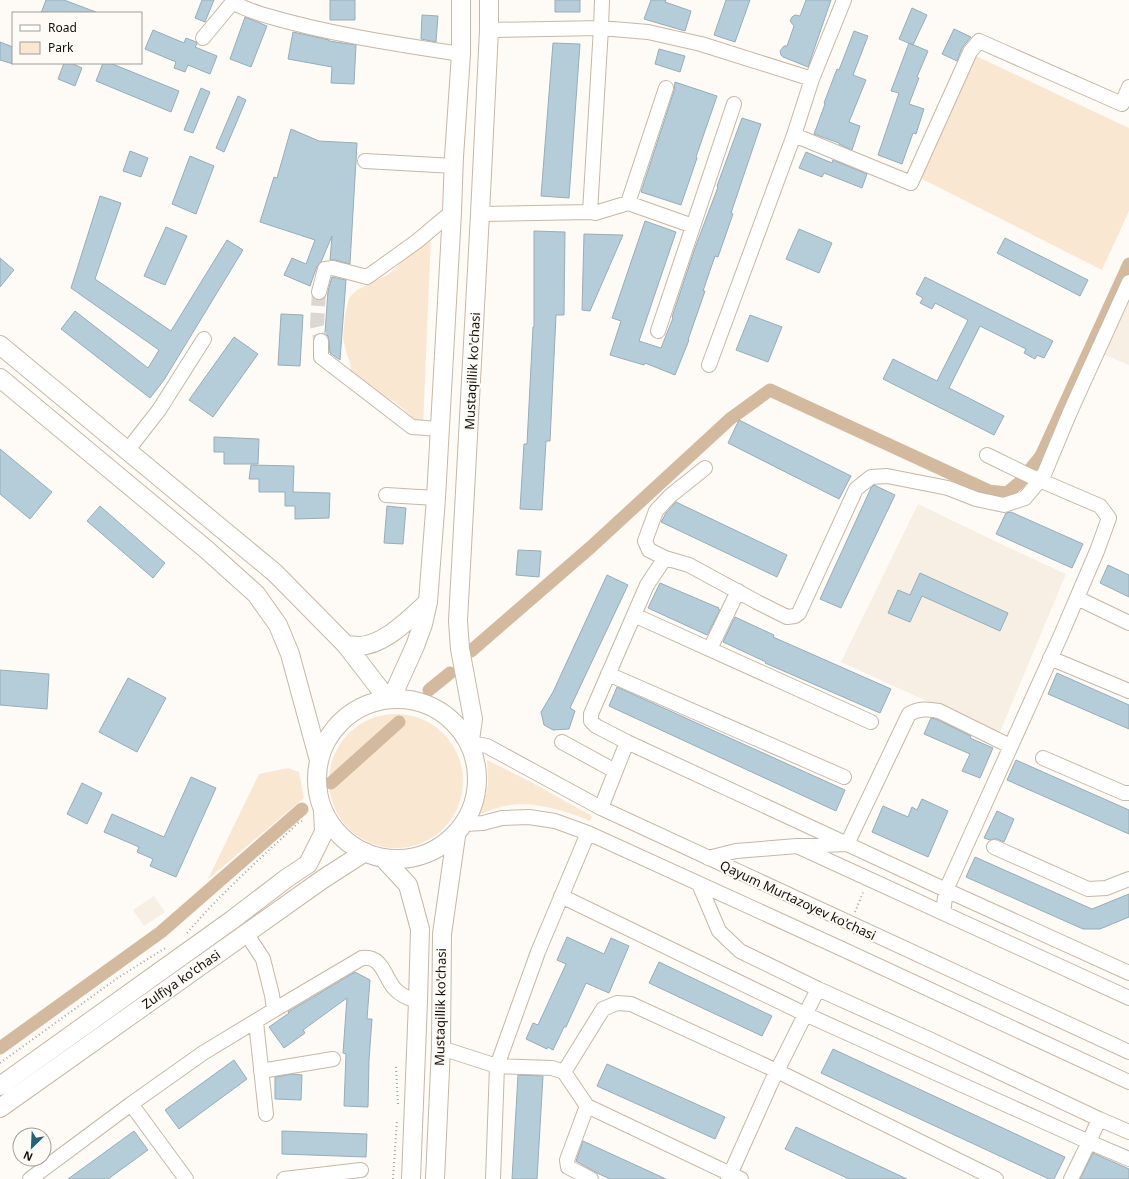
<svg xmlns="http://www.w3.org/2000/svg" width="1129" height="1179" font-family="'Noto Sans',sans-serif">
  <style>
    .built { fill: #f7eee4 }
    .green { fill: #fae7d2 }
    .lines { fill: none; stroke-linecap: round; stroke-linejoin: round }
    .canal { stroke: #d3ba9f; stroke-width: 13 }
    .building { fill: #b5cdd8; stroke: #96adb9 }
    .minor-tunnel { stroke: #dbd7d3; stroke-width: 14; stroke-dasharray: 14 7; stroke-linecap: butt }
    .minor-casing { stroke: #c7b7a5; stroke-width: 16 }
    .major-casing { stroke: #c7b7a5; stroke-width: 20 }
    .path { stroke: #a6a29d; stroke-width: 2; stroke-dasharray: 1 3; stroke-linecap: butt }
    .minor { stroke: #fff; stroke-width: 14 }
    .major { stroke: #fff; stroke-width: 18 }
    .labels { text-anchor: middle; dominant-baseline: central; stroke-width: 4; stroke-linejoin: round; paint-order: stroke }
    .street-label { font-size: 13px; fill: #130e08; stroke: #fefbf7 }
  </style>
  <rect width="100%" height="100%" fill="#fefbf7"/>
  <path class="built" d="M1129,296v69l-26,-11z
    M918,504l83,40 65,30 -67,160 -158,-72z
    M154,896l11,16 -21,14 -11,-16z"/>
  <path class="green" d="M976,56l153,72v83l-27,59 -182,-92z
    M431,237l-8,189 -28,-24 -18,-10 -26,-20 -1,-10 -3,-7 -4,-16 2,-24 4,-17 8,-8 32,-16 24,-23z
    M329 781a67 67 0 1 1 134 0a67 67 0 1 1-134 0Z
    M487,760l42,21 63,35 -2,5c-25,-11 -59,-21 -86,-15 -8,2 -16,5 -24,8l6,-19 2,-11z
    M288,768l11,4 5,26 -96,81 51,-105z"/>
  <g class="lines">
    <path class="canal" d="M471,651l120,-104 139,-128 40,-29 219,101 18,2 12,-10 22,-27 88,-192
      M429,690l21,-17
      M331,783l68,-61
      M0,1048l161,-116 141,-123"/>
  </g>
  <path class="building" d="M46,0h18l32,12v1h-55z
    M202,0h12l-9,22 -10,-4z
    M330,0h25v20h-25z
    M555,0h25v12h-25z
    M651,0h15l-1,2 26,9 -6,20 -41,-12z
    M726,0h24l-15,42 -21,-7z
    M806,0h25l-23,67 -25,-10 -2,-2 -1,-4 4,-5h3l7,-20 -4,-5 2,-4 3,-2 5,1z
    M912,8l15,7 -14,30 -14,-6z
    M422,15l16,1 -2,26 -15,-3z
    M245,17l22,9 -16,41 -21,-8z
    M954,29l17,8 -9,11 -5,13 -15,-7z
    M153,30l31,13 2,-5 10,4 1,2 -2,3 22,9 -7,18 -22,-9 -3,7 -11,-4 2,-6 -31,-13z
    M854,31l14,5 -15,39 13,5 -17,42 11,4 -8,24 -13,-6v-1l-25,-9 11,-30 -1,-1 13,-34 2,1z
    M293,32l36,8v1l27,4 -2,39 -23,-1 1,-16 -44,-8z
    M0,42l13,5v17l-13,-4z
    M553,43l27,1 -11,154 -28,-2z
    M909,43l19,8 -11,26 2,1 -10,26 15,5 -8,25 -3,-1 -11,31 -24,-9 21,-62 -8,-2z
    M659,49l26,7 -5,16 -25,-8z
    M64,63h7l11,5 -7,18 -17,-7z
    M103,63h7l69,28 -8,21 -75,-31z
    M675,82l42,14 -21,61 1,1 -16,47 -40,-13 33,-101z
    M201,88l9,4 -17,41 -9,-3z
    M238,96l8,4 -22,52 -8,-4z
    M742,118l19,6 -30,89 2,1 -15,43 -3,-1 -12,35h2l-17,49h1l-14,35 -30,-12 -1,2 -34,-10 11,-34 -9,-3 33,-97 31,11 -37,109 22,7 12,-30 -1,-1 23,-69 23,-61 -1,-1z
    M291,129l28,12 38,2 -7,121 -15,-4h-5l2,-24 -11,26 -4,4 -7,20 -26,-11 8,-17 14,6 9,-24 -55,-18 14,-45 3,1z
    M130,151l18,7 -7,19 -18,-6z
    M806,152l26,11 1,-3 34,14 -5,14 -38,-15 -2,4 -23,-9z
    M190,156l24,10 -18,48 -24,-10z
    M100,196l21,7 -26,76 76,52 56,-91 16,10 -79,130 -14,18 -89,-69 14,-18 73,57 11,-18 -88,-62z
    M166,227l21,9 -22,49 -21,-9z
    M799,229l33,14 -13,30 -33,-14z
    M534,231l31,1 -1,83h-8l-6,126h-4l-4,69 -22,-1 4,-65h3l6,-117h1z
    M584,234l39,1 -33,76 -8,-1z
    M1005,238l83,42 -8,16 -83,-43z
    M0,258l14,12 -14,17z
    M332,277l14,3 -6,80 -10,-7 -1,-12 -1,-5 -3,-3 3,-42z
    M925,277l128,64 -9,17 -7,-3 -2,4 -11,-6 2,-4 -46,-23 -31,62 55,28 -10,19 -111,-56 10,-20 44,22 31,-61 -33,-17 -3,6 -12,-6 3,-5 -7,-4z
    M281,314l22,1 -3,51 -22,-1z
    M750,315l32,12 -14,35 -32,-12z
    M234,337l24,17 -45,63 -24,-17z
    M739,420l112,56 -12,23 -111,-56z
    M214,437l45,2 -1,25h-34v-12h-10z
    M0,449l52,43 -22,27 -30,-25z
    M251,465l43,1 -1,26 37,1 -1,25 -34,1v-13h-10v-14h-26v-13h-10z
    M874,485l21,10 -54,113 -21,-9 51,-111z
    M676,502l111,53 -10,22 -116,-55 5,-9z
    M100,506l65,57 -12,15 -66,-57z
    M387,506l19,2 -3,36 -19,-1z
    M1011,512l72,32 -11,24 -76,-34 10,-21z
    M518,550l23,1 -2,26 -23,-2z
    M1108,565l21,10v22l-29,-14z
    M920,573l88,40 -8,18 -78,-35 -12,26 -22,-9 10,-23 12,5z
    M607,575l21,10 -58,123 5,3 -6,18 -16,1 -9,-5 -3,-13 12,-20z
    M660,583l59,25 -1,1 2,1 -13,25 -59,-27z
    M735,617l39,18 -1,2 118,52 -11,24 -115,-50 1,-1 -43,-20z
    M0,670l49,4 -2,35 -47,-4z
    M1057,673l72,32v24l-81,-35z
    M128,678l38,20 -29,54 -38,-20z
    M617,687l228,103 -9,21 -227,-105z
    M931,718l5,1 35,17 -1,2 23,10 -13,30 -18,-7 8,-17 -46,-20z
    M1016,760l113,50v24l-122,-54z
    M191,777l25,11 -40,89 -26,-11 3,-7 -16,-7 2,-5 -35,-15 8,-18 52,23z
    M82,783l20,10 -15,31 -20,-10z
    M922,799l26,12 -20,46 -56,-25 11,-26 25,11 4,-10 5,3z
    M997,811l17,8 -10,23 -7,-3h-3l-4,1 -6,-2z
    M975,857l117,52 37,-15v23l-29,12h-17l-117,-52z
    M567,937l37,17 7,-16 18,8 -20,47 -23,-10 -20,44h-2l-11,23 -5,-3 -1,2 -21,-10 7,-16 5,2 28,-61 -9,-4z
    M659,962l113,54 -10,20 -113,-53z
    M355,972l15,8 -3,39h5l-3,41 -1,47 -24,-1 2,-52 -3,-1 4,-55 -44,32 2,3 -21,15 -15,-21 20,-14 -1,-1z
    M833,1049l232,108 -11,22h-5l-228,-106z
    M234,1060l13,19 -68,50 -14,-19z
    M607,1064l118,53 -10,22 -118,-53z
    M292,1074l10,1 -1,25 -26,-1v-22z
    M518,1075l25,1 -6,103h-25z
    M796,1127l111,52h-58l-64,-30z
    M134,1131l14,19 -40,29h-40z
    M282,1131l85,3 -1,23 -84,-3z
    M583,1141l83,38h-56l-13,-6 -21,-12z
    M1093,1153l36,16v10h-49z"/>
  <g class="lines">
    <path class="minor-tunnel" d="M319,292l-2,33 4,16"/>
    <defs>
      <path id="minor" d="M232,3c11,4 21,9 32,12 64,19 131,29 197,39
        M489,30l112,-2 47,4 53,12 111,35 32,-79
        M203,38l29,-35 4,-3
        M812,79l-18,56 117,48 59,-131 9,-11 143,63 7,-17
        M365,161l89,5
        M628,203l38,-115
        M590,212l5,1 33,-10 65,23
        M480,214l110,-2 11,-184 1,-28
        M319,292l6,-23 8,-1 34,9 49,-35 36,-30
        M658,331l76,-227
        M321,341v16l91,70 28,2
        M709,365l85,-230
        M127,451l32,-41 45,-71
        M386,495l50,3
        M665,558l-16,-8 -4,-9 11,-30 14,-15 35,-28
        M1077,598l52,25
        M634,615l237,107
        M710,649l28,-58
        M1050,658l79,33
        M608,674l236,103
        M562,742l53,29
        M627,742l-31,-16 -5,-5v-7l56,-129 18,-27 24,7 68,37 30,15 8,-1 4,-3 57,-124 15,-12 16,-1 61,12 28,11 28,6 21,-7 15,-18 5,-8 25,-60 59,-130
        M471,743l16,3 114,62 528,244
        M1043,758l81,35h5
        M601,808l26,-66 220,102 62,-130c11,-6 18,-5 30,-3l71,35
        M465,824l18,-1 19,-5 27,-1 26,4 33,12 252,115 289,134
        M799,847l330,151
        M994,847l94,42 18,-1 23,-9
        M708,858l28,-7 61,-5 50,-2 99,46 183,83
        M699,884l20,47 21,20 78,38 111,50 170,80 30,13
        M561,896l244,118 284,128 40,17
        M943,913l3,-23 115,-255 36,-84 12,-33 -9,-12 -70,-30 -43,-21
        M274,1010l88,-52c20,-3 22,18 32,30 6,7 15,11 24,13
        M256,1022l10,92
        M441,1048l56,18 55,2 12,4 23,34 -20,54 1,7 23,12
        M261,1071l72,-12
        M564,1072l39,-63 14,-6 14,1 146,67 219,108
        M131,1104l55,75
        M587,1106l154,73
        M30,1179l101,-75 72,-51 71,-43 -2,-15 -9,-36 -17,-26
        M284,1179l77,-9
        M493,1179l4,-113 41,-114 50,-119
        M728,1179l43,-96 47,-94
        M1071,1179l18,-37 10,-23"/>
      <path id="major" d="M0,345l275,228 71,72 40,52
        M0,378l207,172 49,44 22,31 12,29 28,103
        M346,645c4,0 8,1 12,1 26,0 52,-28 70,-44
        M392,697l23,-51 8,-22 5,-22 8,-104 16,-286 2,-55 7,-103v-54
        M317 779a80 80 0 1 1 160 0a80 80 0 1 1-160 0Z
        M470,740l3,-21 -13,-70 -2,-28 22,-407 9,-184v-30
        M383,858l25,27 12,44 -2,72 -7,178
        M0,1086l232,-166 55,-42 21,-14 16,-32 -1,-21
        M0,1108l323,-229 42,-27
        M435,1179l6,-131 1,-114 14,-98"/>
    </defs>
    <use href="#minor" class="minor-casing"/>
    <use href="#major" class="major-casing"/>
    <path class="path" d="M855,912l9,-22
      M187,933c34,-40 73,-74 111,-110l4,-2
      M0,1063l119,-86 48,-30
      M396,1067l2,37
      M393,1179l4,-59"/>
    <use href="#minor" class="minor"/>
    <use href="#major" class="major"/>
  </g>
  <g class="labels">
    <g class="street-label">
      <text transform="translate(472 371) rotate(-87)">Mustaqillik ko'chasi</text>
      <text transform="translate(798 900) rotate(25)">Qayum Murtazoyev ko'chasi</text>
      <text transform="translate(181 979) rotate(-35)">Zulfiya ko'chasi</text>
      <text transform="translate(440 1007) rotate(-89)">Mustaqillik ko'chasi</text>
    </g>
  </g>
  <rect x="12" y="12" width="130" height="52" fill="#fefbf7" stroke="#a09c97"/>
  <rect x="20" y="25" width="20" height="6" fill="#ffffff" stroke="#a09c97"/>
  <text x="48" y="32" font-size="12" fill="#130e08">Road</text>
  <rect x="20" y="42" width="20" height="12" fill="#fae7d2" stroke="#a09c97"/>
  <text x="48" y="52" font-size="12" fill="#130e08">Park</text>
  <g transform="translate(32 1147) rotate(204)"><circle r="19" fill="#fefbf7" stroke="#a09c97"/>
  <path d="M0-3L7 15L0 10L-7 15Z" fill="#266179"/>
  <text y="-6" font-size="11" font-weight="bold" text-anchor="middle" fill="#130e08">N</text>
  </g>
</svg>
